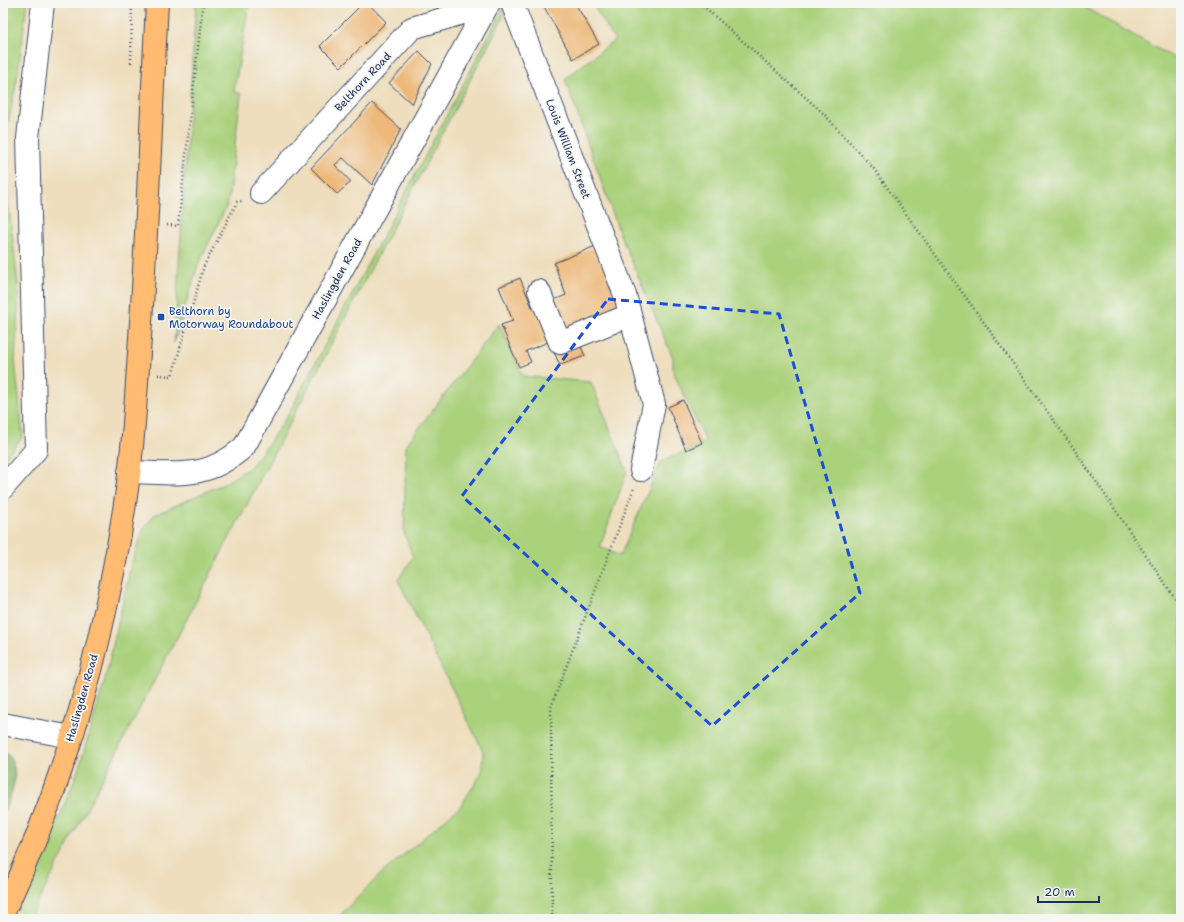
<svg xmlns="http://www.w3.org/2000/svg" width="1184" height="922" font-family="'Shantell Sans',sans-serif">
  <style>
    .green { fill: #aad17b; stroke: #62806c }
    .forest { fill: #87b36b; stroke: #517164 }
    .building { fill: #edb878 }
    .lines { fill: none; stroke-linecap: round; stroke-linejoin: round }
    .minor-casing { stroke: #3b496c; stroke-width: 24 }
    .major-casing { stroke: #3b496c; stroke-width: 24 }
    .path { stroke: #3b496c; stroke-width: 2.5; stroke-dasharray: 1 3; stroke-linecap: butt }
    .minor { stroke: #fff; stroke-width: 22 }
    .major { stroke: #febb71; stroke-width: 22 }
    .marked { fill: none; stroke: #1d4ed8; stroke-width: 3; stroke-dasharray: 8 5; stroke-linejoin: round }
    .transit-dot { fill: #1a4fb4; stroke: #f6f6f2; stroke-width: 1.5 }
    .labels { text-anchor: middle; dominant-baseline: central; stroke-width: 3.5; stroke-linejoin: round; paint-order: stroke }
    .street-label { font-size: 11px; fill: #1b2f5e; stroke: #f6f6f2 }
    .transit-label { font-size: 11px; fill: #164399; stroke: #f6f6f2; text-anchor: start }
  </style>
  <rect width="100%" height="100%" fill="#f6f6f2"/>
  <filter id="ink" filterUnits="userSpaceOnUse"><feTurbulence type="fractalNoise" baseFrequency=".025" numOctaves="2"/><feDisplacementMap in="SourceGraphic" scale="8" xChannelSelector="R" yChannelSelector="G"/><feConvolveMatrix kernelMatrix="1 2 1 2 8 2 1 2 1" color-interpolation-filters="sRGB"/></filter>
  <filter id="wash" filterUnits="userSpaceOnUse"><feTurbulence type="fractalNoise" baseFrequency=".012" numOctaves="4" result="noise"/><feDisplacementMap in="SourceGraphic" scale="16" xChannelSelector="R" yChannelSelector="G"/><feGaussianBlur stdDeviation="0.9" result="paint"/><feColorMatrix in="noise" values="0 0 0 0 0 0 0 0 0 0 0 0 0 0 0 0 0 1.4 0 .05"/><feComposite in="paint" operator="in"/></filter>
  <g filter="url(#wash)">
    <rect width="100%" height="100%" fill="#eedebd"/>
    <path class="green" d="M3,3h24l-10,77 -14,67z
      M196,3h53l-15,88 7,3 -13,109 -30,62 -24,78z
      M592,3h485l104,59v857h-845l45,-45 80,-68 21,-34 1,-21 -85,-171 15,-23 -9,-24 2,-88 93,-121 24,52 68,6 36,89 -27,76 20,9 41,-94 45,-20 -33,-70v-14l-53,-124 -55,-155 50,-39z
      M508,8l-479,911h-16l30,-61 35,-87 28,-95 25,-111 12,-35 11,-15 71,-32 24,-15 18,-22 22,-33 214,-404z
      M3,156l16,137 -4,67 8,77 -20,23z"/>
    <path class="forest" d="M3,750c21,17 9,44 0,64z"/>
    <g id="blocks">
      <path class="building" d="M363,3h5l18,19 -45,45 -21,-21z
        M542,3h33l24,41 -26,15z
        M419,51l13,13 -20,40 -23,-21z
        M372,103l29,26 -29,56 -29,-27 -8,7 16,17 -14,12 -26,-26z
        M598,245l25,64 -59,23 -12,-31 14,-6 -12,-32z
        M520,278l12,29 6,-2 15,35 -27,11 5,11 -12,5 -18,-42 12,-4 -14,-34z
        M578,340l7,16 -25,9 -7,-15z
        M683,400l19,43 -16,7 -18,-43z"/>
    </g>
  </g>
  <g filter="url(#ink)">
    <use href="#blocks" fill-opacity="0" stroke="#3b496c" stroke-width="1"/>
    <g class="lines">
      <defs>
        <path id="minor" d="M512,3l113,292 29,109 -13,66
          M261,193l151,-165 75,-22
          M539,291l21,52 70,-28
          M129,472c48,1 76,9 115,-25l245,-444
          M3,488l33,-38 -8,-312 15,-135
          M3,724l68,13"/>
        <path id="major" d="M3,914c65,-138 106,-289 126,-439 5,-40 7,-81 10,-122 8,-116 12,-233 18,-350"/>
      </defs>
      <use href="#minor" class="minor-casing"/>
      <use href="#major" class="major-casing"/>
      <path class="path" d="M700,3l123,110 51,56 198,277 109,161
        M131,63l1,-60
        M167,225l11,1 25,-223
        M158,375l14,1 32,-110 33,-64 5,-1
        M552,919l-1,-212 83,-219"/>
      <use href="#minor" class="minor"/>
      <use href="#major" class="major"/>
    </g>
  </g>
  <path class="marked" d="M608,299l171,15 81,279 -148,133 -250,-230z"/>
  <rect class="transit-dot" x="157" y="313" width="8" height="8" rx="2"/>
  <g class="labels">
    <g class="street-label">
      <text transform="translate(363 82) rotate(-47)">Belthorn Road</text>
      <text transform="translate(568 149) rotate(69)">Louis William Street</text>
      <text transform="translate(337 279) rotate(-61)">Haslingden Road</text>
      <text transform="translate(82 698) rotate(-74)">Haslingden Road</text>
    </g>
    <g class="transit-label">
      <text x="169" y="311">Belthorn by<tspan x="169" dy="13">Motorway Roundabout</tspan></text>
    </g>
  </g>
  <rect width="1184" height="922" fill="none" stroke="#f6f6f2" stroke-width="16"/>
  <path d="M1038 896v6h61v-6" fill="none" stroke="#1b2f5e" stroke-width="2"/>
  <text x="1044" y="896" font-size="12" fill="#1b2f5e" stroke="#f6f6f2" stroke-width="3" paint-order="stroke">20 m</text>
</svg>
